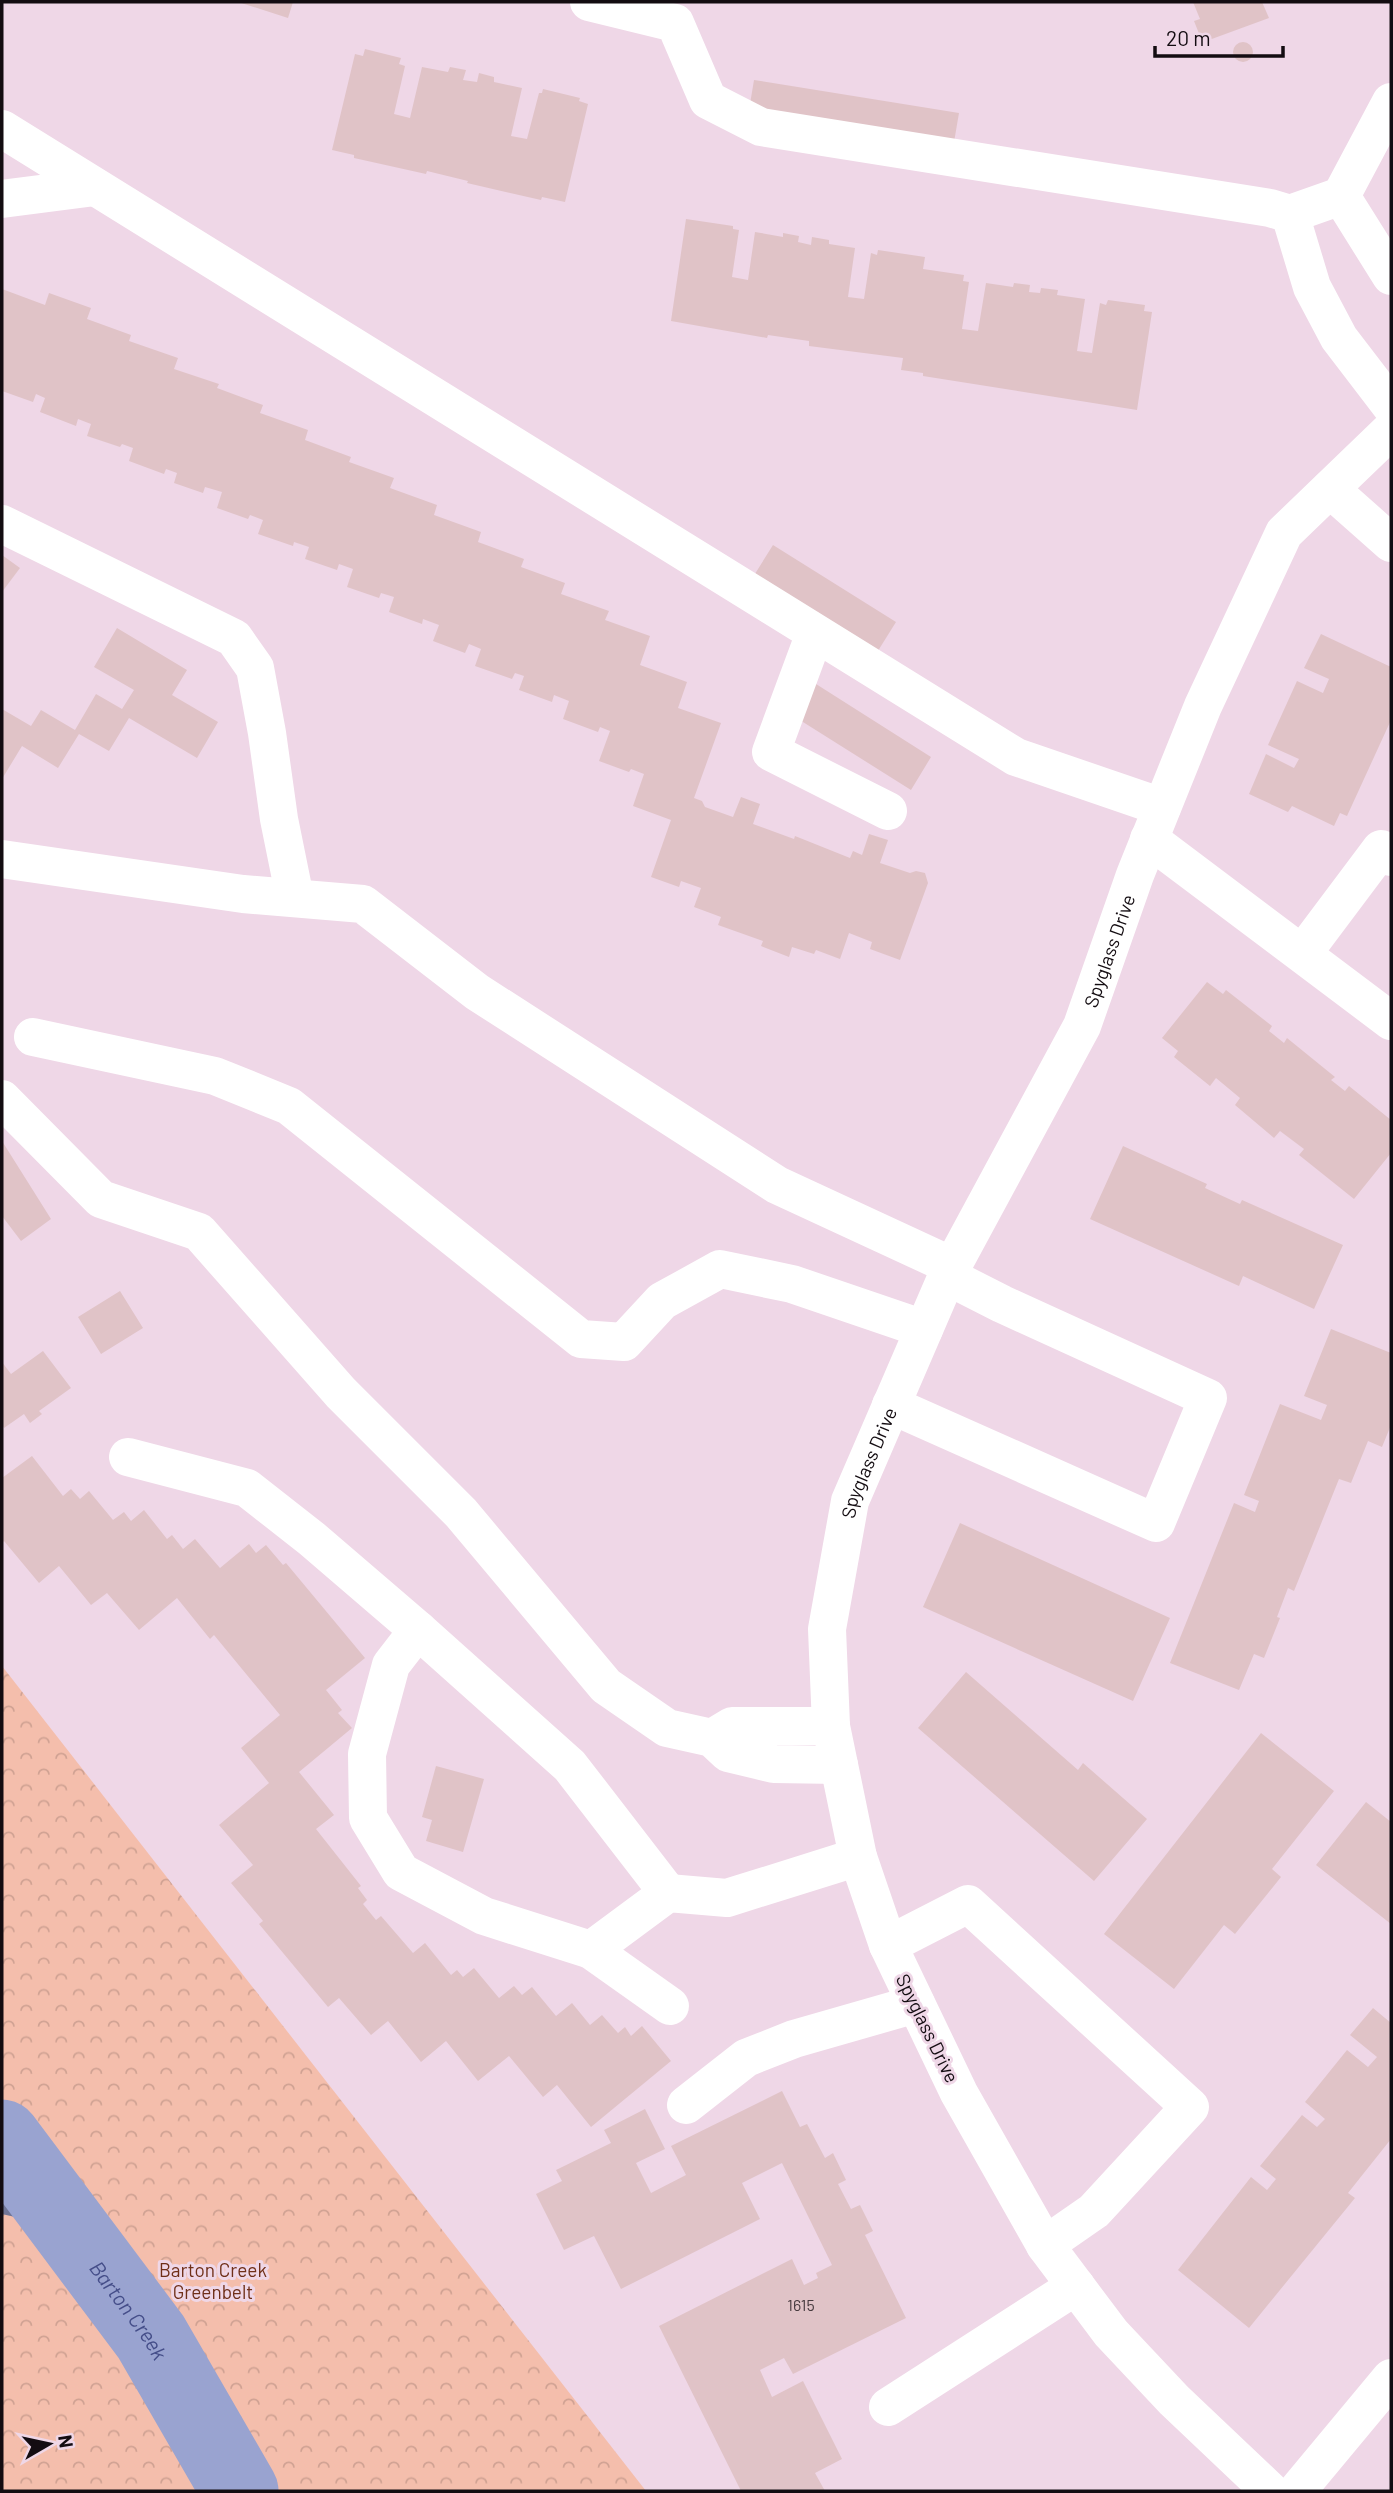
<svg xmlns="http://www.w3.org/2000/svg" width="1393" height="2493" font-family="Barlow,sans-serif">
  <style>
    .forest { fill: url(#forest-crowns) }
    .lines { fill: none; stroke-linecap: round; stroke-linejoin: round }
    .stream { stroke: #717697; stroke-width: 12 }
    .river { stroke: #99a3d0; stroke-width: 77 }
    .building { fill: #e0c3c7 }
    .minor { stroke: #fff; stroke-width: 38 }
    .labels { text-anchor: middle; dominant-baseline: central; stroke-width: 6; stroke-linejoin: round; paint-order: stroke }
    .number-label { font-size: 16px; fill: #463a3e }
    .street-label { font-size: 19px; fill: #130c11; stroke: #efd7e7 }
    .park-label { font-size: 19px; fill: #6f2f18; stroke: #efd7e7 }
    .water-label { font-size: 21px; font-style: italic; fill: #454e89; stroke: #efd7e7 }
  </style>
  <defs>
    <pattern id="forest-crowns" width="20" height="18" patternUnits="userSpaceOnUse" patternTransform="scale(1.75)"><rect width="20" height="18" fill="#f4beac"/><path d="M2 6a3 3 0 1 1 6 0M12 15a3 3 0 1 1 6 0" fill="none" stroke="#d0a293"/></pattern>
  </defs>
  <rect width="100%" height="100%" fill="#efd7e7"/>
  <path class="forest" d="M2,1666l644,825h-644z"/>
  <g class="lines">
    <path class="stream" d="M2,2208l62,14"/>
    <path class="river" id="s1" d="M2,2138l149,199 89,154"/>
  </g>
  <path class="building" d="M238,2h55l-5,16z
    M1193,2h69l7,16 -60,22 -2,-6 -7,2 -6,-15 6,-2z
    M1233 52a10 10 0 1 1 20 0a10 10 0 1 1-20 0Z
    M365,49l36,9 -2,6 6,2 -11,48 16,4 12,-51 26,5 2,-5 16,3 -3,10 14,2 2,-9 15,4v5l28,6 -11,48 16,3 12,-46h3l1,-4 37,9 -1,3 9,3 -23,98 -23,-5 -1,3 -74,-17 1,-2 -41,-10 -1,3 -72,-16v-3l-22,-5 23,-96 8,2z
    M754,80l205,33 -6,35 -205,-32z
    M686,219l47,7v3l6,1 -7,47 16,3 7,-48 28,5v-4l16,3 -1,6 13,3 1,-8 17,3v4l26,4 -7,49 16,2 7,-46 6,2 1,-5 47,7 -2,12 41,6 -1,6 6,1 -7,47 16,2 8,-48 27,4 1,-4 16,2 -1,7 11,1 1,-5 17,2 -1,5 28,4 -8,52 15,2 8,-50 6,2 2,-5 37,5 -1,6 8,1 -15,98 -214,-34v-3l-22,-3 2,-12 -94,-12v-5l-41,-6 -1,3 -96,-17z
    M2,289l43,16 4,-12 42,15 -4,11 44,16 -2,6 49,17 -4,11 45,15 -2,4 46,17 -3,8 48,17 -3,10 46,17 -2,5 45,16 -4,10 47,17 -3,10 47,17 -3,10 46,17 -3,8 44,16 -4,11 48,17 -4,9 45,16 -10,29 47,17 -9,26 43,15 -27,75 8,3 3,6 28,10 8,-20 19,7 -7,20 41,15 1,-3 55,22 3,-7 9,4 7,-21 19,6 -8,23 30,10 6,-2 9,2 3,10 -28,77 -30,-11 2,-7 -23,-9 -9,26 -24,-9 -2,4 -22,-7 -3,10 -28,-11 2,-5 -45,-16 3,-8 -27,-10 7,-19 -20,-7 -2,6 -28,-10 20,-57 -38,-14 11,-32 -13,-5 -2,3 -30,-11 11,-30 -10,-4 -2,5 -35,-13 6,-18 -15,-6 -2,7 -33,-12 5,-14 -9,-3 -3,6 -37,-13 6,-17 -12,-5 -4,9 -32,-12 6,-16 -16,-6 -1,5 -33,-12 5,-15 -13,-4 -2,5 -32,-11 6,-18 -14,-5 -2,6 -32,-11 4,-12 -15,-5 -1,4 -35,-12 5,-14 -13,-5 -2,4 -31,-11 5,-16 -17,-5 -2,6 -29,-10 3,-10 -11,-4 -2,5 -35,-13 4,-13 -11,-4 -2,3 -33,-11 4,-12 -13,-5 -2,7 -36,-14 5,-14 -9,-4 -3,8 -31,-11z
    M773,545l123,77 -20,32 -123,-77z
    M2,555l18,13 -18,24z
    M117,628l70,42 -15,25 46,27 -21,36 -68,-40 -20,33 -30,-17 -21,34 -36,-22 -20,33v-70l29,17 10,-16 34,20 21,-36 26,15 12,-19 -40,-23z
    M1321,634l70,33v53l-44,96 -7,-3 -6,13 -42,-20 -4,6 -39,-18 17,-40 28,14 5,-9 -31,-14 29,-64 26,12 6,-14 -25,-11z
    M816,684l115,73 -20,33 -116,-73z
    M1207,982l16,12 3,-4 46,36 -3,5 15,12 3,-5 48,39 -4,3 14,11 4,-5 42,34v33l-37,46 -55,-44 5,-6 -24,-18 -6,7 -39,-33 5,-7 -24,-20 -6,8 -36,-29 4,-6 -16,-13z
    M2,1141l49,78 -30,22 -19,-25z
    M1123,1146l84,38 -2,4 35,16 2,-4 101,45 -29,64 -71,-33 -4,10 -149,-67z
    M120,1291l23,37 -42,26 -23,-37z
    M1331,1329l60,24v72l-9,22 -14,-6 -17,42 -12,-4 -45,112 -6,-3 -11,29 3,1 -16,40 -10,-4 -15,36 -69,-27 64,-160 21,9 4,-11 -15,-6 36,-91 41,16 6,-15 -23,-9z
    M43,1351l28,37 -32,23 3,3 -12,9 -6,-9 -20,14 -2,-3v-63l9,12z
    M32,1456l31,40 8,-7 9,10 9,-8 24,29 11,-8 7,9 13,-11 23,29 5,-4 11,14 12,-10 25,29 29,-24 7,9 10,-8 17,20 3,-2 79,95 -39,32 16,20 -4,3 14,15 -53,44 35,43 -18,14 45,57 -3,2 9,12 -4,4 13,16 5,-4 32,37 12,-10 26,32 6,-5 6,7 11,-9 25,30 15,-12 8,9 10,-8 24,29 16,-13 18,22 12,-10 16,18 7,-6 6,9 11,-10 29,35 -80,66 -34,-42 -14,12 -34,-41 -31,25 -32,-40 -25,21 -33,-41 -17,14 -32,-37 -11,9 -69,-83 4,-3 -32,-38 22,-18 -34,-40 50,-42 -28,-35 39,-33 -66,-80 -4,4 -33,-41 -38,32 -32,-37 -16,12 -32,-39 -20,17 -35,-42 -2,2v-65z
    M960,1523l210,95 -37,83 -210,-94z
    M966,1672l112,98 5,-7 64,56 -53,62 -176,-153z
    M1261,1733l73,58 -62,78 9,8 -46,57 -11,-9 -50,64 -70,-55z
    M436,1766l48,13 -21,73 -37,-11 6,-21 -10,-3z
    M1366,1802l25,20v102l-75,-59z
    M1373,2008l18,15v116l-43,54 7,5 -106,130 -71,-58 73,-93 16,13 9,-11 -16,-13 42,-51 15,12 8,-8 -20,-17 42,-52 21,17 9,-10 -27,-22z
    M782,2091l18,36 7,-3 18,34 8,-5 13,27 -8,4 13,25 9,-4 13,26 -8,4 41,83 -113,56 -9,-16 -24,12 12,27 31,-16 39,78 -27,14 10,18h-84l-82,-165 133,-67 12,26 14,-7 -2,-5 16,-8 -50,-102 -40,20 18,36 -139,70 -27,-53 -30,14 -28,-56 26,-13 -6,-11 55,-27 -7,-13 41,-21 20,40 -29,14 15,30 35,-18 -15,-29z"/>
  <g class="lines">
    <g class="minor">
      <path d="M589,2l86,21 33,77 53,27 509,81 20,6 51,-18 50,-94"/>
      <path d="M2,129l1014,628 146,50"/>
      <path d="M1341,196l50,80"/>
      <path d="M2,199l93,-12"/>
      <path d="M1290,214l22,73 27,51 52,68"/>
      <path d="M1330,489l61,54"/>
      <path d="M2,524l232,114 21,30 12,65 12,86 16,79"/>
      <path d="M815,633l-44,119 117,59"/>
      <path d="M1149,839l242,182"/>
      <path d="M2,859l241,35 120,10 114,88 300,193 175,81"/>
      <path d="M1303,953l78,-104 10,8"/>
      <path d="M33,1037l182,39 74,30 292,233 43,3 38,-41 58,-32 72,15 132,45"/>
      <path d="M2,1099l99,100 98,33 142,161 120,120 145,173 61,42 45,10 16,15 46,11 65,1"/>
      <path d="M891,1405l265,118 52,-125 -206,-94 -55,-28"/>
      <path d="M128,1457l119,31 65,51 106,91 -27,35 -24,89 1,64 33,54 83,44 107,34 77,-57 59,5 131,-41"/>
      <path d="M418,1630l152,136 98,127"/>
      <path d="M712,1738l20,-12h99"/>
      <path d="M888,1945l80,-41 222,203 -96,104 -49,34"/>
      <path d="M591,1950l79,56"/>
      <path d="M686,2105l60,-47 48,-19 122,-35"/>
      <path d="M888,2407l188,-121"/>
      <path id="s2" d="M1270,2491l-96,-91 -63,-67 -66,-88 -86,-152 -71,-148 -30,-88 -27,-131 -4,-97 23,-128 97,-225 135,-250 53,-151 68,-169 81,-173 107,-103"/>
      <path d="M1297,2491l94,-113"/>
    </g>
  </g>
  <g class="labels">
    <g class="number-label">
      <text x="801" y="2304">1615</text>
    </g>
    <g class="street-label">
      <text stroke="none"><textPath href="#s2" startOffset="1736">Spyglass Drive</textPath></text>
      <text stroke="none"><textPath href="#s2" startOffset="1169">Spyglass Drive</textPath></text>
      <text transform="translate(928 2028) rotate(64)">Spyglass Drive</text>
    </g>
    <g class="park-label">
      <text x="213" y="2269">Barton Creek<tspan x="213" dy="22">Greenbelt</tspan></text>
    </g>
    <g class="water-label">
      <text stroke="none"><textPath href="#s1" startOffset="214">Barton Creek</textPath></text>
    </g>
  </g>
  <rect width="1393" height="2493" fill="none" stroke="#130c11" stroke-width="7"/>
  <g transform="translate(49 2444) rotate(81)" stroke="#efd7e7" stroke-width="5" paint-order="stroke">
  <path d="M0-5L12 26L0 18L-12 26Z" fill="#130c11"/>
  <text y="-10" font-size="19" font-weight="bold" text-anchor="middle" fill="#130c11">N</text>
  </g>
  <path d="M1155 46v10h128v-10" fill="none" stroke="#130c11" stroke-width="3.5"/>
  <text x="1166" y="46" font-size="21" fill="#130c11" stroke="#efd7e7" stroke-width="5" paint-order="stroke">20 m</text>
</svg>
